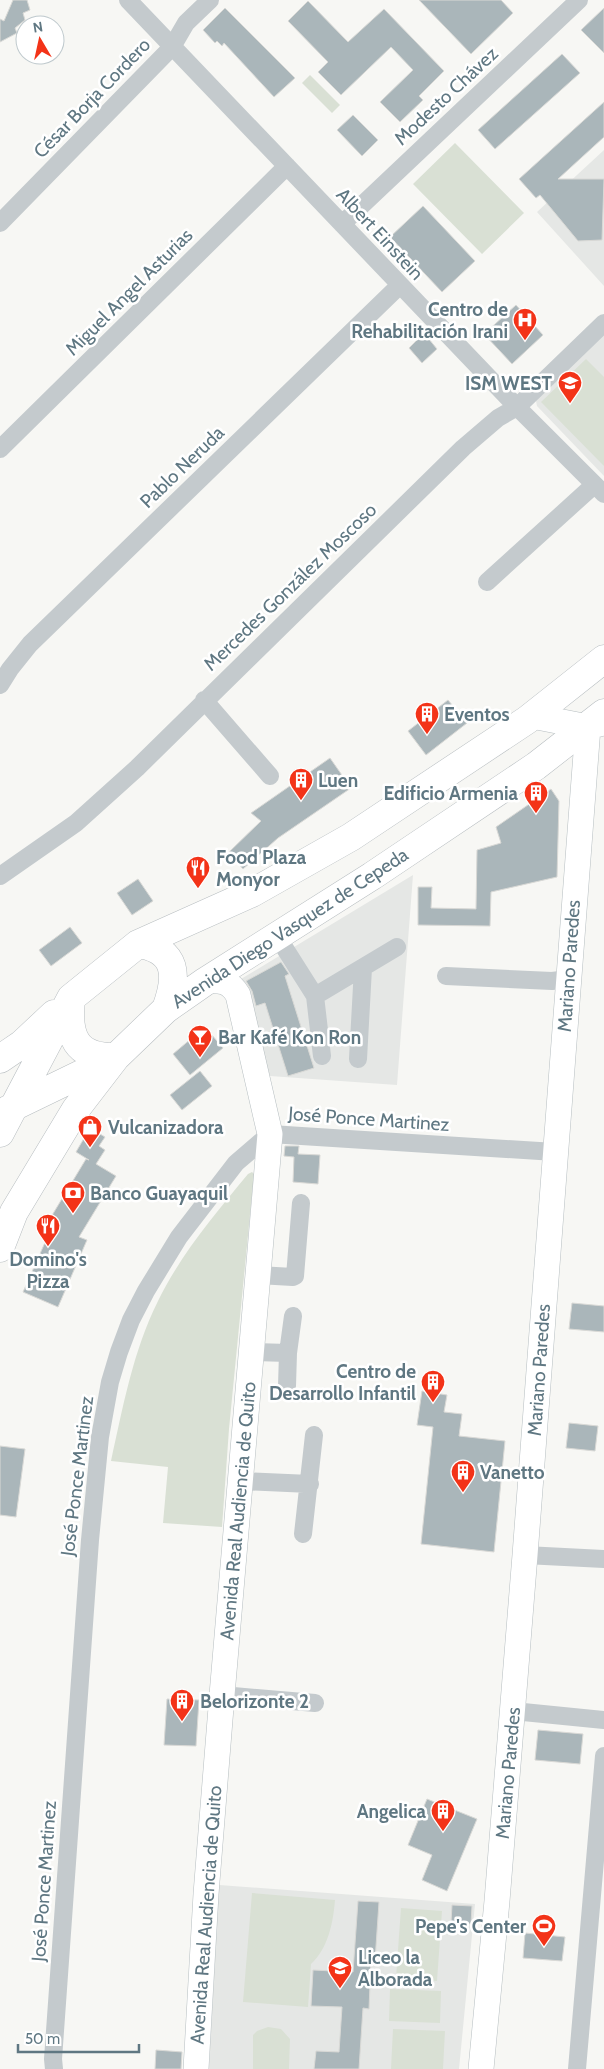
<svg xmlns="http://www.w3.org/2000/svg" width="604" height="2069" font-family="Cabin,sans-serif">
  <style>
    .built { fill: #e5e7e5 }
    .green { fill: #d9e0d4 }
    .building { fill: #aab6ba; stroke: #d9d9d6 }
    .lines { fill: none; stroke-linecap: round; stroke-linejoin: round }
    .secondary-casing { stroke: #b6bec1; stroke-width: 26 }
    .primary-casing { stroke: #b7bdc0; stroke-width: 29 }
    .street { stroke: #c4cacd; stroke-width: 18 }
    .secondary { stroke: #fff; stroke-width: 25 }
    .primary { stroke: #fff; stroke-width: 28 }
    .labels { text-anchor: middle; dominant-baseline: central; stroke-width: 5; stroke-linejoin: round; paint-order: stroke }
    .street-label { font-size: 19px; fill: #5f7782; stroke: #fff }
    .poi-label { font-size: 19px; font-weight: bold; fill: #5f7782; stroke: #fff; text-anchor: start }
  </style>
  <rect width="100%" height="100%" fill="#f7f7f4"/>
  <path class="built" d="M604,150v136l-67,-74z
    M604,335v141l-67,-70 -1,-5 2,-4z
    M413,875l-16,210 -127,-9 -29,-97z
    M219,1885l256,19 -16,165h-250z"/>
  <path class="green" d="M310,75l30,30 -8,8 -30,-30z
    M455,143l69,70 -42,41 -69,-70z
    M586,359l18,18v89l-63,-64z
    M252,1172l2,2 -25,255 -7,98 -59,-4 5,-56 -57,-6c12,-54 22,-110 47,-160 23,-47 57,-87 90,-127z
    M252,1893l83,7c-2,24 -7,48 -24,64l-3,43 -65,-5z
    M401,1908l41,3 -5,70 -41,-3z
    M390,1989l51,2 -1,32 -51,-2z
    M268,2027l13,2 9,10 -1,30h-36v-34l4,-4z
    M393,2029l52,2 -2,38h-52z"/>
  <path class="building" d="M13,0h14l3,10 -7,3 2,7 -10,8 2,5 -17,9v-23l4,2z
    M419,0h82l12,13 -42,41z
    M308,1l40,41 36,-33 60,62 -25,25 4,4 -23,22 -20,-20 33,-32 -22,-23 -50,48 -23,-23 10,-10 -40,-41z
    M225,8l70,70 -21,19 -50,-54 -2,3 -5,-5 -2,2 -12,-13z
    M604,8v45l-23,-23z
    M562,54l18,19 -85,76 -17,-19z
    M604,102v35l-46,42h46l-2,61 -24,1 -38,-46 -4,3 -17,-19z
    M353,115l25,25 -16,16 -25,-26z
    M423,206l52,55 -33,31 -52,-55z
    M516,305l27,30 -31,29 -28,-30z
    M424,333l13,16 -15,14 -13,-15z
    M448,700l19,23 -41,32 -18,-24z
    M330,758l21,30 -73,50 -35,31 -15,-16 33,-32 -10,-8z
    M551,789l8,12 -2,76 -66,15 -1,34 -72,-1v-38h14l-1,21 45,1 1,-59 24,-7 -5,-16z
    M138,879l15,22 -21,14 -15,-22z
    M70,927l12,16 -31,23 -12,-16z
    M281,962l8,12 -4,2 29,92 -26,8 -23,-73 -9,3 -4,-15 -6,-10z
    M205,1027l18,21 -33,27 -17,-21z
    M200,1071l12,15 -30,24 -12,-15z
    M90,1128l15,9 -6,9 6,4 -9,14 20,12 -37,61 8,3 -29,67 -35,-15 32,-72 -4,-3 35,-58 3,1 -13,-8z
    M285,1146h14l-1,8 22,1 -2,29 -25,-2 1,-25 -10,-1z
    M572,1303l32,3v26l-35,-3z
    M422,1391l25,4 -3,17 18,2 -3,22 46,5 -11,111 -73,-8 12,-117 -16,-2z
    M569,1423l29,3 -3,25 -29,-3z
    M0,1446l25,3 -9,68 -16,-2z
    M167,1699l32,1 -3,46 -32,-1z
    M538,1730l45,4 -3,30 -45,-4z
    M427,1799l50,20 -30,72 -25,-11 10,-25 -24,-10z
    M358,1901l21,1 -4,59 -4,-1 -2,49 -6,-1 -4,61h-45l2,-18 23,1 3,-45 -31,-1 2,-36 40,2z
    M452,1905l20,1 -1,18 -20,-1z
    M525,1933l40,4 -3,24 -39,-3z
    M156,2050l26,2 -1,17h-26z"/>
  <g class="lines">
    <defs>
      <path id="secondary" d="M532,716l56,11 15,-4
        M196,2069l10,-175 16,-199 48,-561 -32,-139c-8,-14 -17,-15 -32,-14
        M481,2069l16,-168 28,-346 63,-828"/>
      <path id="primary" d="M138,944c40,6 40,32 28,65
        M71,999c-4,37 4,59 45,58
        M0,1059l22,-15 32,-30
        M9,1109l101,-49
        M0,1133l71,-135 67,-54 114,-51 99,-56 176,-117 77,-61
        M0,1248l14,-36 62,-103 40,-52 50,-48 40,-28 166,-105 164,-110 68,-53"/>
    </defs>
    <use href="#secondary" class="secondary-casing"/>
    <use href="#primary" class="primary-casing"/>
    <path class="street" d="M128,0l389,407 87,87
      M0,223l172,-176 14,-24 24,-23
      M342,224l237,-224
      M0,449l287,-283
      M487,582l107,-97
      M0,685l10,-16 20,-25 370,-359
      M204,700l66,76
      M0,876l76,-53 61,-55 326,-320 35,-30 19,-11 87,-84
      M277,936l38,60 7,60
      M446,976l106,5 16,-2
      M315,996l82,-49
      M358,1059l5,-91
      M258,1275l35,2 2,-1 6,-73
      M252,1352l36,1
      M287,1386l1,-33 5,-37
      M241,1481l69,3
      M303,1534l11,-99
      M525,1555l79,4
      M222,1695l93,8
      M513,1711l91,9
      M54,2069l-1,-10 37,-519 10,-103 10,-55 9,-30 12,-32 15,-29 33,-54 57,-74 34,-29 285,18
      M577,2069l27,-313"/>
    <use href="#secondary" class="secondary"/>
    <use href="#primary" class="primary"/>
  </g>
  <defs>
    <symbol id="hospital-pin" viewBox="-11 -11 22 30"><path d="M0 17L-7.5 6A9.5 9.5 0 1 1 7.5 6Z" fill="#f33318" stroke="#fff"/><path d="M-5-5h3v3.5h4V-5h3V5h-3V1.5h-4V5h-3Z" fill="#fff"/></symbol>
    <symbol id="school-pin" viewBox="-11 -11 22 30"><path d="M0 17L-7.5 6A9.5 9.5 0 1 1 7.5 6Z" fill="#f33318" stroke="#fff"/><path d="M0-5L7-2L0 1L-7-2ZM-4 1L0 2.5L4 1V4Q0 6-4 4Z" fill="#fff"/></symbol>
    <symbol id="building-pin" viewBox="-11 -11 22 30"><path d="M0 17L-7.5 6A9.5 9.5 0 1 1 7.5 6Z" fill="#f33318" stroke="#fff"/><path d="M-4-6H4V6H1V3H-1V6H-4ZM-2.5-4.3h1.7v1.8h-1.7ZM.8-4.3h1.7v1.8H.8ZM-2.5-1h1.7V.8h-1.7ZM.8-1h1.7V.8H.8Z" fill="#fff"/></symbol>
    <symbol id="restaurant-pin" viewBox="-11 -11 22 30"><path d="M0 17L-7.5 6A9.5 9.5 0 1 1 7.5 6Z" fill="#f33318" stroke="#fff"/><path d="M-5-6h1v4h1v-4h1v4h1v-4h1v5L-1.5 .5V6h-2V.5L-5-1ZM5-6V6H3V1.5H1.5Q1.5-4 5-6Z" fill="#fff"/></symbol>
    <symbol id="bar-pin" viewBox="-11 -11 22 30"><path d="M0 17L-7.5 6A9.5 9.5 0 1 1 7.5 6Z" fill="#f33318" stroke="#fff"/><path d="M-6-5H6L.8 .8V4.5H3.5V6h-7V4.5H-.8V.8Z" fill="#fff"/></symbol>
    <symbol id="shop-pin" viewBox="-11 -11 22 30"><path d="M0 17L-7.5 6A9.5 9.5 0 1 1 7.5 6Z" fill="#f33318" stroke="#fff"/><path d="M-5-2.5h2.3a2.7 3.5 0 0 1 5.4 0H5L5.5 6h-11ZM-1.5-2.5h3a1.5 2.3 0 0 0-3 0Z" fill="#fff"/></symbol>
    <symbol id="bank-pin" viewBox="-11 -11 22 30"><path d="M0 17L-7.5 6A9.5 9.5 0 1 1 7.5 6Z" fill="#f33318" stroke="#fff"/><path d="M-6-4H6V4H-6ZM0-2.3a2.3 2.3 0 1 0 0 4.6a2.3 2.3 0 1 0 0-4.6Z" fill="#fff"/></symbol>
    <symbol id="stadium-pin" viewBox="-11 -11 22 30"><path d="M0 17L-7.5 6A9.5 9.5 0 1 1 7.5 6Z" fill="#f33318" stroke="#fff"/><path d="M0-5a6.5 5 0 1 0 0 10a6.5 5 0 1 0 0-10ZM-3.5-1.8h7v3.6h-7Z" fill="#fff"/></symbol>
  </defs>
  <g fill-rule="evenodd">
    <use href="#hospital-pin" x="511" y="306" width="28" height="38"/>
    <use href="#school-pin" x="556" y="369" width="28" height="38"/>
    <use href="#building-pin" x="413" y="700" width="28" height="38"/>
    <use href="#building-pin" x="287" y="766" width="28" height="38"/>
    <use href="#building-pin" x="522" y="779" width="28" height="38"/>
    <use href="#restaurant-pin" x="184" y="854" width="28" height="38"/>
    <use href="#bar-pin" x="186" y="1023" width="28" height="38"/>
    <use href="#shop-pin" x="76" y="1113" width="28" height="38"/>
    <use href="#bank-pin" x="59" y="1179" width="28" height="38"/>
    <use href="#restaurant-pin" x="34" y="1212" width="28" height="38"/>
    <use href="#building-pin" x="419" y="1368" width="28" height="38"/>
    <use href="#building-pin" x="449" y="1458" width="28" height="38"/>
    <use href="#building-pin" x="168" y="1687" width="28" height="38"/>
    <use href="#building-pin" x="429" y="1797" width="28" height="38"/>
    <use href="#stadium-pin" x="530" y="1912" width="28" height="38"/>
    <use href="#school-pin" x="326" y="1954" width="28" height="38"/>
  </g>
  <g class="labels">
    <g class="street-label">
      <text transform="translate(446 96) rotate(-43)">Modesto Chávez</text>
      <text transform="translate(92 98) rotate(-46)">César Borja Cordero</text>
      <text transform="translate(380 234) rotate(47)">Albert Einstein</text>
      <text transform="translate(129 292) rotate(-45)">Miguel Angel Asturias</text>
      <text transform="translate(182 467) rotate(-44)">Pablo Neruda</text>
      <text transform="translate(290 587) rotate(-44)">Mercedes González Moscoso</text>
      <text transform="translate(290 928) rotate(-33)">Avenida Diego Vasquez de Cepeda</text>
      <text transform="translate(569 966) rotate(-86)">Mariano Paredes</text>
      <text transform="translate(369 1119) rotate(4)">José Ponce Martinez</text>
      <text transform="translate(539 1370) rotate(-86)">Mariano Paredes</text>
      <text transform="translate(77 1476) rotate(-83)">José Ponce Martinez</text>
      <text transform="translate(238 1511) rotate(-85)">Avenida Real Audiencia de Quito</text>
      <text transform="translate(508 1773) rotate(-85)">Mariano Paredes</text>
      <text transform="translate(44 1881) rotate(-86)">José Ponce Martinez</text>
      <text transform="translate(206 1915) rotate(-86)">Avenida Real Audiencia de Quito</text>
    </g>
    <g class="poi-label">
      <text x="508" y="309" text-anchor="end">Centro de<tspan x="508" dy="22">Rehabilitación Irani</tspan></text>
      <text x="552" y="383" text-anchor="end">ISM WEST</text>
      <text x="444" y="714">Eventos</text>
      <text x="318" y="780">Luen</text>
      <text x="518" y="793" text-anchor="end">Edificio Armenia</text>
      <text x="216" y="857">Food Plaza<tspan x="216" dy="22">Monyor</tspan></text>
      <text x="218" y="1037">Bar Kafé Kon Ron</text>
      <text x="108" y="1127">Vulcanizadora</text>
      <text x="90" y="1193">Banco Guayaquil</text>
      <text x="48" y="1259" text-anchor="middle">Domino's<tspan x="48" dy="22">Pizza</tspan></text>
      <text x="416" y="1371" text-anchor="end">Centro de<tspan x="416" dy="22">Desarrollo Infantil</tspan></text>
      <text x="480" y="1472">Vanetto</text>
      <text x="200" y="1701">Belorizonte 2</text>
      <text x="426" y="1811" text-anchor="end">Angelica</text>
      <text x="526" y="1926" text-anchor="end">Pepe's Center</text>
      <text x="358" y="1957">Liceo la<tspan x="358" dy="22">Alborada</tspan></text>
    </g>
  </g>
  <g transform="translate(40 40) rotate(351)"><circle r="24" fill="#ffffff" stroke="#bfc9cd"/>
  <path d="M0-4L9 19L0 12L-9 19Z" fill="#f33318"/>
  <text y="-8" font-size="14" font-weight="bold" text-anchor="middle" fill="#5f7782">N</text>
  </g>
  <path d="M18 2044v8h121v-8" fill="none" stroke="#5f7782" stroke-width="2.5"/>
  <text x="25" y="2044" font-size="15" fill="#5f7782" stroke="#ffffff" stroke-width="4" paint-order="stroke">50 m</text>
</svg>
